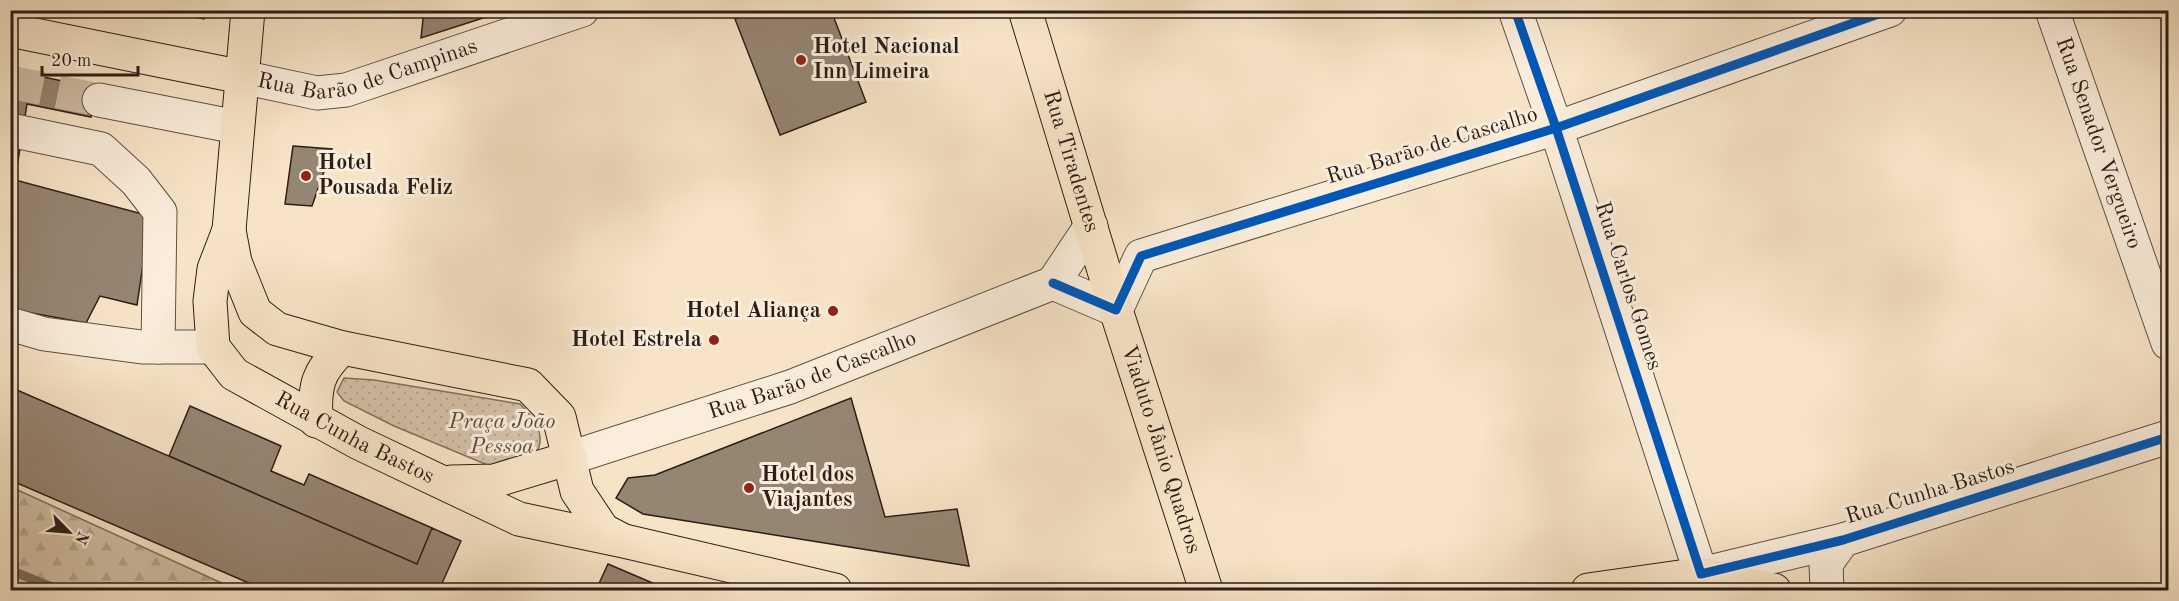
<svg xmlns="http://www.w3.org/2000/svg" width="2179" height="601" font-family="'Old Standard TT',serif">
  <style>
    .forest { fill: url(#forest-firs); stroke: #7f7060; stroke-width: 1.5 }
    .park { fill: url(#park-dots); stroke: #7f7060; stroke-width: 1.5 }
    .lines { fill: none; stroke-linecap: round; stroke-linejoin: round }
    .stream { stroke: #7b6d5d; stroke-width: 9 }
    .building { fill: #958573; stroke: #2a1e17; stroke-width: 1.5 }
    .minor-tunnel { stroke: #cebca4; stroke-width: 33; stroke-dasharray: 33 16; stroke-linecap: butt }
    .minor-casing { stroke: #5d5043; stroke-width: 35 }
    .major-casing { stroke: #2a1e17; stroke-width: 35 }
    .minor { stroke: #faeddb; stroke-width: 33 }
    .major { stroke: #f7e4c7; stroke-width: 33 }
    .cycleway-casing { stroke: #faeddb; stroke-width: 13 }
    .cycleway { stroke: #0057b8; stroke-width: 9 }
    .poi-dot { fill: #8f2418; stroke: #faeddb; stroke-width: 2 }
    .labels { text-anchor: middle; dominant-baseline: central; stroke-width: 6; stroke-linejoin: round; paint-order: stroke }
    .poi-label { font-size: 22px; font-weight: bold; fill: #2a1e17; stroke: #faeddb; text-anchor: start }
    .street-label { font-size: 22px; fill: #2a1e17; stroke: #faeddb }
    .park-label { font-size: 22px; font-style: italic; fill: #5d4f43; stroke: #faeddb }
  </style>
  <defs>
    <pattern id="forest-firs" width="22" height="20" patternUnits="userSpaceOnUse" patternTransform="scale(1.5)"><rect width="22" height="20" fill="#d4c2a9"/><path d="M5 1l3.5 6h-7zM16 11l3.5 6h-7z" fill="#b6a691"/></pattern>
    <pattern id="park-dots" width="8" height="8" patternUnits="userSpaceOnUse" patternTransform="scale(1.5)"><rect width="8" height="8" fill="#d4c2a9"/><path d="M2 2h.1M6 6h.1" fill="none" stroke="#b6a691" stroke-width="1.8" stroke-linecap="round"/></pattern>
  </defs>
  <rect width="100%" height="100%" fill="#f7e4c7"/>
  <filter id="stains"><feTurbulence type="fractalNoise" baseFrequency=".00333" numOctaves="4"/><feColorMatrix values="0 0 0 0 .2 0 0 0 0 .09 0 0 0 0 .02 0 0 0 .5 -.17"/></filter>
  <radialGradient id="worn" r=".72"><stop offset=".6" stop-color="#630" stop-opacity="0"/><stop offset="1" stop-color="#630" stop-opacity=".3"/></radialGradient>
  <path class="forest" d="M11,487l226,103h-226z"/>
  <path class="park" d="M344,378l30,2 146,24c11,11 24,26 19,43 -2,5 -8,12 -11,16l-31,6 -103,-43 -50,-25 -7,-9z"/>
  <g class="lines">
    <path class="stream" d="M10,570l49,20"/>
  </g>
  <path class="building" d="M161,10h46l-3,9z
    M424,10h84l-87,28z
    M757,10h74l35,92 -86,33 -45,-116z
    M10,70l86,18 -5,29 -64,-13 -12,76 135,36 -13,89 -37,-9 -14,27 -76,-14z
    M293,146l39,3 -20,57 -27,-2z
    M10,387l407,177 15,-36 29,13 -22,49h-174l-255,-110z
    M851,398l34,119 72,-8 12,57 -326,-52 -27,-16 12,-20 27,-3z
    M190,406l91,40 -10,25 33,14 5,-11 123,54 -15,36 -248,-108z
    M608,564l61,26h-73z"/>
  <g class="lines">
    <path class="minor-tunnel" d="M10,82l89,18"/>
    <defs>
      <g id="minor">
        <path d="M1515,10l41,118 145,446 142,-34 325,-103"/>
        <path id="s1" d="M2052,10l116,333"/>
        <path id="s2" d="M242,77l75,16 29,-3 236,-80"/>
        <path d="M99,100l138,27"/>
        <path d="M10,130l91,19 35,32 24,31 -2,135"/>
        <path d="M1053,283l63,27 25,-54 415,-128 334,-118"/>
        <path d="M1053,283l38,-57"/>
        <path d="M10,324l34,10 98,13h71"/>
        <path id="s3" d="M570,458l220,-71 263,-104"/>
        <path d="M1827,590l-1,-26 17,-24"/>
      </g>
      <g id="major">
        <path d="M248,10l-19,220 6,32 20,50 22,17 66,19 185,37 31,32 18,74 26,39 19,10"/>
        <path id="s4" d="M1025,10l91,300 90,280"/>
        <path d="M10,30l232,47"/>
        <path id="s5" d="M229,230l-15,39 -4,32 3,46 21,27 125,69 160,76 105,22 211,49"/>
        <path d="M316,421c-2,-34 1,-50 27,-73"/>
        <path d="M451,482l43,-1 76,-23"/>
        <path d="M1588,590l113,-16 73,16"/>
      </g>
    </defs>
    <use href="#minor" class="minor-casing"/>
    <use href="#major" class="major-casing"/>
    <use href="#minor" class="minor"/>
    <use href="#major" class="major"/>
    <defs>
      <path id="cycleway" d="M1515,10l41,118 145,446 142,-34 325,-103
        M1053,283l63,27 25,-54 415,-128 334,-118"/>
    </defs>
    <use href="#cycleway" class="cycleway-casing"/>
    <use href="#cycleway" class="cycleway"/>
  </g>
  <g class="poi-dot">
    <circle cx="801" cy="60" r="6"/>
    <circle cx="306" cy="176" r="6"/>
    <circle cx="833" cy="311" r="6"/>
    <circle cx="714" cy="340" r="6"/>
    <circle cx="749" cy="488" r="6"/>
  </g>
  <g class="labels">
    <g class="poi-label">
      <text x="813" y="47">Hotel Nacional<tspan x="813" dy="25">Inn Limeira</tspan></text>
      <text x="318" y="163">Hotel<tspan x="318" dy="25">Pousada Feliz</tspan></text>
      <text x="821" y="311" text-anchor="end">Hotel Aliança</text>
      <text x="702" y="340" text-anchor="end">Hotel Estrela</text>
      <text x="761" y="475">Hotel dos<tspan x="761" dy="25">Viajantes</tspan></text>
    </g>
    <g class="street-label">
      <text stroke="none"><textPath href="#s2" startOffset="130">Rua Barão de Campinas</textPath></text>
      <text stroke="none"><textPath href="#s1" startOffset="141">Rua Senador Vergueiro</textPath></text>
      <text transform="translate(1432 146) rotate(-17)">Rua Barão de Cascalho</text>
      <text stroke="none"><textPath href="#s4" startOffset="158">Rua Tiradentes</textPath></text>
      <text transform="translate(1628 286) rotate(72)">Rua Carlos Gomes</text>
      <text stroke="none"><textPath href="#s3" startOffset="256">Rua Barão de Cascalho</textPath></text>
      <text stroke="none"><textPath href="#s5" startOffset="291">Rua Cunha Bastos</textPath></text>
      <text stroke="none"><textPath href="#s4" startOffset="460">Viaduto Jânio Quadros</textPath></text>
      <text transform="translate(1930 492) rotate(-17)">Rua Cunha Bastos</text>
    </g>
    <g class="park-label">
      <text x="502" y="422">Praça João<tspan x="502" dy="25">Pessoa</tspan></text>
    </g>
  </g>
  <rect width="2179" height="601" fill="none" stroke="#f7e4c7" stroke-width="36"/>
  <rect x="12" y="12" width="2155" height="577" fill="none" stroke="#2a1e17" stroke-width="3"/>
  <rect x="18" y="18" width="2143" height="565" fill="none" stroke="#2a1e17" stroke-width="1.5"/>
  <g transform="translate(69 532) rotate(115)" stroke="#faeddb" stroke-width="4.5" paint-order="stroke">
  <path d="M0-4.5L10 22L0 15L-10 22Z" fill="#2a1e17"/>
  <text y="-9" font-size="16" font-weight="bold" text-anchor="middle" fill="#2a1e17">N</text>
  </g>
  <path d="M42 66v9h96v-9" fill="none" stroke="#2a1e17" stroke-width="3"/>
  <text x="51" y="66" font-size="18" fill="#2a1e17" stroke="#faeddb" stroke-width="4.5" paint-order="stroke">20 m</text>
  <rect width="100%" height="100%" filter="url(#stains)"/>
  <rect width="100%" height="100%" fill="url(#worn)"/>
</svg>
